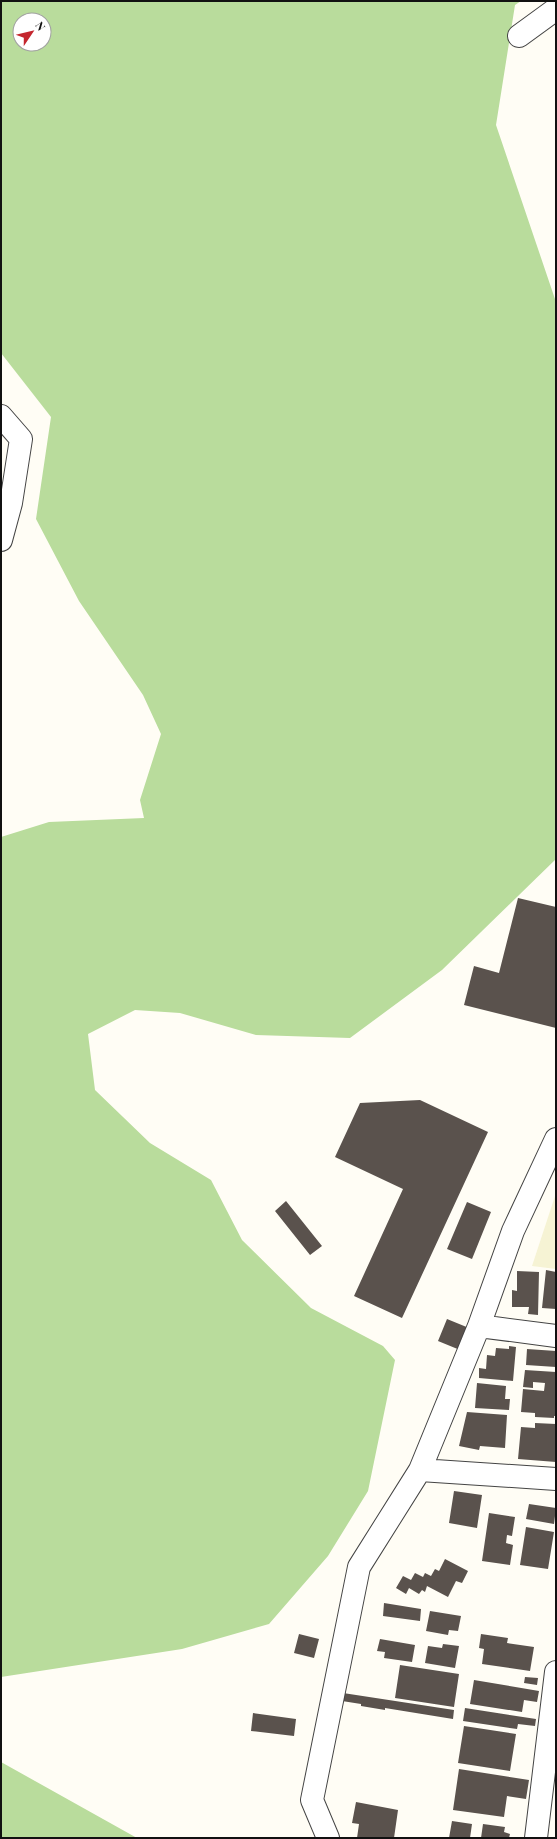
<svg xmlns="http://www.w3.org/2000/svg" width="557" height="1839" font-family="'Playfair Display',serif">
  <style>
    .farmland { fill: #f6f3d4 }
    .forest { fill: #b9dc9c; fill-rule: evenodd }
    .building { fill: #5a524d }
    .lines { fill: none; stroke-linecap: round; stroke-linejoin: round }
    .minor-casing { stroke: #444; stroke-width: 24 }
    .minor { stroke: #fff; stroke-width: 22 }
  </style>
  <rect width="100%" height="100%" fill="#fffdf5"/>
  <path class="farmland" d="M556,1193v76l-24,-3z"/>
  <path class="forest" d="M1,1h520l-6,4 -19,120 60,177v557l-114,111 -92,68 -94,-3 -76,-22 -45,-3 -47,24 7,56 55,53 61,37 31,60 69,68 72,38 12,14 -27,131 -40,65 -59,68 -87,25 -181,28v-840l48,-15 95,-4 -4,-18 21,-66 -18,-39 -64,-94 -43,-82 15,-102 -50,-64zM20,20h24v24h-24z
    M1,1762l136,76h-136z"/>
  <path class="building" d="M518,898l38,9v121l-92,-23 10,-39 25,7z
    M420,1100l68,32 -86,186 -48,-22 49,-107 -68,-32 25,-54z
    M286,1201l36,45 -12,9 -35,-44z
    M467,1202l24,10 -19,47 -25,-10z
    M546,1270l10,2v37l-14,-1z
    M517,1271l22,1 -1,43 -10,-1 1,-7h-17v-17l5,1z
    M447,1319l22,9 -9,22 -22,-9z
    M509,1346l7,1 -3,34 -34,-3v-10l7,1 1,-14 8,1 1,-8 13,1z
    M527,1349l29,2v16l-30,-2z
    M525,1370l31,2v44h-2v2l-19,-1v-4l-14,-1 2,-23 21,2 1,-8 -12,-1v6l-10,-1z
    M477,1383l29,3 -1,13h5l-1,11 -34,-2z
    M467,1412l40,3 -2,33 -25,-2 -1,4 -20,-4z
    M535,1423l21,1v38l-38,-3 3,-32 14,1z
    M454,1491l28,4 -5,33 -28,-5z
    M529,1504l27,4 -2,16 -28,-5z
    M489,1513l26,4 -3,19 -5,-1 -1,8 7,2 -3,20 -28,-4z
    M526,1527l28,5 -6,37 -28,-4z
    M445,1559l23,12 -6,12 -6,-2 -8,16 -21,-11 -2,6 -3,-2 -3,4 -10,-6 -3,6 -10,-6 7,-12 8,4 4,-7 8,4 2,-4 6,3 4,-7 4,2z
    M384,1603l37,6 -1,12 -37,-5z
    M430,1611l31,5 -3,15 -9,-1 -1,5 -22,-4z
    M299,1634l20,5 -5,19 -20,-5z
    M481,1634l27,4 -1,5 27,4 -4,24 -48,-7 2,-15 -5,-1z
    M380,1639l35,6 -3,17 -28,-4 1,-6 -8,-1z
    M443,1644l16,2 -4,22 -30,-5 3,-17 14,2z
    M400,1665l59,9 -5,33 -59,-9z
    M525,1677l13,1 -1,7 -13,-2z
    M474,1680l65,11 -2,11 -13,-2 -2,12 -52,-8z
    M343,1693l111,17 -1,9 -68,-11v2l-24,-4v-2l-19,-3z
    M465,1708l71,11 -1,7 -17,-2 -1,5 -54,-8z
    M253,1713l43,6 -2,17 -43,-5z
    M464,1726l52,8 -6,37 -52,-8z
    M459,1769l70,11 -3,19 -19,-3 -3,21 -51,-7z
    M356,1802l42,8 -4,28h-37l2,-14 -7,-1z
    M452,1821l20,3 -2,14h-21z
    M483,1824l22,3 -1,5 6,2 -1,4h-28z"/>
  <g class="lines">
    <defs>
      <path id="minor" d="M519,36l37,-27
        M1,416l20,23 -10,64 -10,37
        M479,1326l77,10
        M420,1470l136,9
        M328,1838l-16,-38 47,-233 61,-97 59,-144 34,-95 43,-92
        M536,1838l20,-166"/>
    </defs>
    <use href="#minor" class="minor-casing"/>
    <use href="#minor" class="minor"/>
  </g>
  <rect width="557" height="1839" fill="none" stroke="#111111" stroke-width="4"/>
  <g transform="translate(32 32) rotate(55)"><circle r="19" fill="#ffffff" stroke="#a0a0a0"/>
  <path d="M0-3L7 15L0 10L-7 15Z" fill="#c4262e"/>
  <text y="-6" font-size="11" font-weight="bold" text-anchor="middle" fill="#111111">N</text>
  </g>
</svg>
